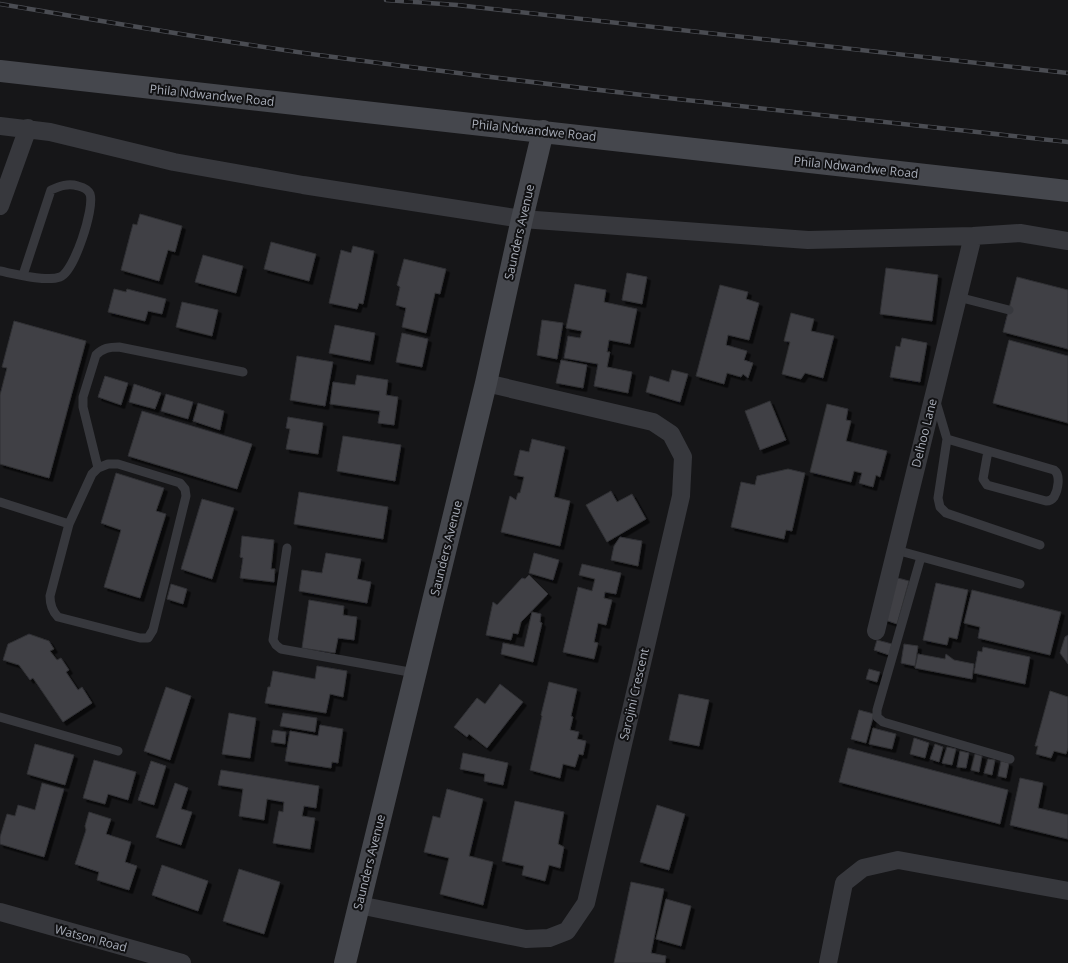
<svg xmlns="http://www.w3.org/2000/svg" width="1068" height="963" font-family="'Open Sans',sans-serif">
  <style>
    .building { fill: #404145; stroke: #303034; filter: url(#shadow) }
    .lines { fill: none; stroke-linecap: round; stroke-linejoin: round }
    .lane { stroke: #37383d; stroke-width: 9 }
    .street { stroke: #37383d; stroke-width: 18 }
    .secondary { stroke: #45474d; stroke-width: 22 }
    .rail-casing { stroke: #4a4c52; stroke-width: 4.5 }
    .rail { stroke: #111113; stroke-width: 3; stroke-dasharray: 9; stroke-linecap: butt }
    .labels { text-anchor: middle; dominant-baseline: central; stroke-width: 4; stroke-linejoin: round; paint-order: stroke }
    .street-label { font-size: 12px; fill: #a8adb8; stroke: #111113 }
  </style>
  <defs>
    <filter id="shadow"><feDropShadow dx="3.5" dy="3.5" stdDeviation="0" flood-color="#0009"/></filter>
  </defs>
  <rect width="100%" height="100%" fill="#161618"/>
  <path class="building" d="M140,214l42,12 -7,26 -7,-2 -9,31 -38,-11 12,-46 4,1z
    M271,242l45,12 -7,27 -45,-12z
    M353,246l21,5 -11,53 -4,-1 -2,6 -28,-6 12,-53 10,3z
    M203,255l40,11 -7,27 -41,-11z
    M404,259l42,10 -6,25 -5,-1 -9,40 -24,-6 4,-19 -10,-3 4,-18 -3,-2z
    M886,268l52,7 -6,46 -52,-7z
    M627,273l20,4 -5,27 -20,-4z
    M1017,277l51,13v59l-65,-17z
    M575,284l31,6 -2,12 33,7 -7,35 -21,-4 -2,12h3l-3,15 25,5 -4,21 -34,-7 4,-22 -34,-6 4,-22 12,2 2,-7 -16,-3z
    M720,285l28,7 -2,7 13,4 -10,37 -21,-5 -2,10 21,6 -3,9 9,3 -5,15 -5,-4 -2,3 -14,-4 -3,11 -28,-8z
    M114,289l12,3 1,-3 39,10 -4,15 -14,-3 -3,10 -37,-9z
    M182,302l36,8 -6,26 -36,-9z
    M791,313l23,6 -3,12 23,5 -11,42 -18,-5 -4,6 -19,-5 8,-32 -6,-1z
    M542,320l21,3 -6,36 -20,-4z
    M14,321l72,20 -37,137 -49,-14v-69l7,-27 -5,-1z
    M335,325l40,8 -5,28 -41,-8z
    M402,333l26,6 -6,28 -26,-5z
    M902,338l25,5 -7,39 -30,-5 6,-31 4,1z
    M1009,340l59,16v67l-75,-20z
    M297,356l36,6 -8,44 -35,-6z
    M561,360l26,5 -4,23 -27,-5z
    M672,370l16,4 -8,28 -34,-10 4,-16 19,6z
    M357,375l31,5 -2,15 12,2 -4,28 -16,-2 2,-12 -50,-7 3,-22 22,3z
    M105,376l23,7 -7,22 -23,-8z
    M134,384l27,9 -6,16 -26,-7z
    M166,394l27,8 -5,17 -27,-8z
    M770,401l16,39 -26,10 -15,-39z
    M198,403l26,8 -4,19 -27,-9z
    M827,404l21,5 -2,11 5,1 -5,20 41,10 -7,26 -4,-2 -3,12 -14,-4 3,-10 -8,-2 -3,11 -41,-10z
    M142,411l110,33 -15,45 -109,-33z
    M288,417l35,6 -5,31 -32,-5 4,-20 -4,-1z
    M343,436l58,9 -6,36 -58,-10z
    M532,439l33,8 -11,50 16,4 -10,45 -59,-14 9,-36 6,4 2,-7h2l4,-16 -10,-2 6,-25 9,2z
    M788,469l17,4 -13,58 -6,-1 -2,9 -53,-12 10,-45 14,3 2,-9z
    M116,473l48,15 -8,23 10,3 -26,84 -36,-11 17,-57 -20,-7z
    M611,491l6,11 15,-8 14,25 -39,23 -21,-37z
    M299,492l89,15 -5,32 -89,-15z
    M202,499l32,9 -22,71 -31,-10z
    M242,536l32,4 -3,29h4l-1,13 -34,-4 3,-20 -3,-1z
    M620,537l22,4 -4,25 -27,-6 3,-14z
    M326,553l35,6 -4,20 14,3 -4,21 -68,-12 3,-21 20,3z
    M534,553l25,7 -6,20 -24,-7z
    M582,564l39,9 -5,21 -11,-2 -1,6 8,2 -6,25 -8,-2 -4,19 4,1 -4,16 -31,-7 15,-65 14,4 3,-12 -16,-4z
    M529,575l19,19 -27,28 -3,12 -5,-1 -2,7 -25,-5 7,-33 4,3 25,-27 3,1z
    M894,577l15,4 -12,43 -15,-5z
    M936,583l32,7 -11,49 -8,-2 -2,8 -24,-5z
    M171,584l16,5 -4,15 -16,-5z
    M972,590l89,22 -11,43 -72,-17 2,-11 -16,-4z
    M309,600l35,6 -1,9 14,2 -3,23 -16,-2 -3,15 -33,-5z
    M532,612l9,2 -1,8 2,1 -9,39 -32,-8 2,-11 21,4z
    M29,634l20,7 5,8 -4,2 7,9 4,-2 8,12 -3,2 12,18 4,-3 10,16 -29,19 -30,-44 -3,2 -11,-15 -16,-5 5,-16z
    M1068,635v29l-8,-11 5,-16z
    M877,640l15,4 -3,11 -15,-5z
    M904,644l14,2 -3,20 -14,-3z
    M983,647l47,10 -5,27 -51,-11 4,-22 4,1z
    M918,654l27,5 1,-5 8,6 20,4 -2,15 -57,-11z
    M317,666l30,5 -4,26 -13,-3 -4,19 -61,-10 3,-16h2l3,-16 42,8z
    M869,669l11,3 -3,10 -11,-3z
    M549,682l28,7 -6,27 2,1 -3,13 9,2 -2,7 9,2 -3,14 -4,-1 -4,13 -12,-3 -3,14 -30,-8 12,-54 -1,-1z
    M500,684l23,18 -36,46 -18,-14 -2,3 -13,-10 23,-29 8,6z
    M166,687l25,9 -21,64 -26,-9z
    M1050,691l18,6v51l-2,6 -12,-3 -3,7 -15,-4 2,-8h-3z
    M679,694l30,6 -10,46 -30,-6z
    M859,710l15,4 -8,29 -15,-4z
    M229,713l27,5 -6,40 -28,-4z
    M283,713l34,5 -2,14 -35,-6z
    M320,725l23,4 -5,34 -6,-1 -1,6 -46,-7 5,-30 28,5z
    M873,728l23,6 -4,15 -23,-5z
    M273,730l13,2 -1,12 -14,-2z
    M914,738l15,5 -4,15 -15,-4z
    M35,744l39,11 -9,30 -38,-11z
    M935,744l8,3 -4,15 -9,-3z
    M947,747l9,2 -4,16 -10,-2z
    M848,748l160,42 -8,34 -161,-42z
    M960,751l9,2 -3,15 -9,-1z
    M463,753l45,10 -5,22 -19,-4 1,-7 -25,-5z
    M975,754l7,2 -3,16 -8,-2z
    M988,759l7,1 -3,15 -8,-2z
    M94,760l42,12 -8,28 -20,-6 -3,10 -22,-6z
    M151,761l15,5 -12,39 -16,-5z
    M1001,761l8,2 -3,15 -8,-2z
    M221,770l98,16 -3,22 -12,-2 -2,10 13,2 -5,31 -37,-6 6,-32 4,1 1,-10 -17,-3 -3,21 -25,-4 4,-27 -25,-4z
    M1020,778l23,5 -5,25 30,7v24l-58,-14z
    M42,783l22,6 -20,68 -44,-13v-7l7,-23 8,2 3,-11 17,5z
    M175,783l13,5 -7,21 11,3 -11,33 -25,-8z
    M447,789l36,10 -14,57 24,6 -10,43 -43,-11 9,-36 -25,-6 9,-36 7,2z
    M515,801l49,11 -6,32 6,3 -4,21 -11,-3 -4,16 -23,-6 2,-9 -22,-5z
    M657,805l28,9 -16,56 -29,-8z
    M89,812l22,7 -5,15 25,8 -6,20 12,4 -8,24 -32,-10 2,-8 -24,-8 11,-34 -1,-4z
    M162,865l46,16 -10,30 -46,-16z
    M239,869l41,13 -16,52 -41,-13z
    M631,882l33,7 -13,64 15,3 -1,7h-51z
    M666,899l25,7 -10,40 -25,-7z"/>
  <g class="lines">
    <path class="lane" d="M0,271c15,3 46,11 60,6 14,-5 35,-69 30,-83 -2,-5 -8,-7 -12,-8 -10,-3 -18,0 -27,4l-28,85
      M958,297l51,13
      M936,402l11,37 107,31c7,5 4,20 0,27 -2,3 -5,4 -8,4l-59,-16 -4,-6 5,-28
      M947,439l-9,59 2,9 6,6 94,32
      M108,464h10l62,19 5,6 1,7 -33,134 -5,8h-8l-82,-21c-6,-6 -8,-12 -8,-21l19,-72 23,-50 6,-6z
      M98,468l-15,-61v-10l13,-42c7,-7 13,-8 23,-8l124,25
      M0,502l69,22
      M287,548l-14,92 3,5 5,4 134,24
      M896,550l124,34
      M921,557l-44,153v7l6,5 127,37
      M0,717l118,34"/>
    <path class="street" d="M0,126l50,6 124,30 129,23 219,34 286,21 165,-4 47,-3 48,8
      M0,206l28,-78
      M876,631l97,-395
      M359,905l167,34 23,-1 18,-7 19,-28 95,-407 2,-39 -12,-23 -18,-12 -167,-39
      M0,912l182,51
      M828,963l16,-80 19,-15 35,-8 170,31"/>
    <path class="secondary" d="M0,71l1068,120
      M345,963l141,-580 36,-164 21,-88"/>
    <defs>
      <path id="rail" d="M386,0l71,5 611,68
        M0,4c109,18 217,37 326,52 247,33 495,59 742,86"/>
    </defs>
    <use href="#rail" class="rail-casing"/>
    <use href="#rail" class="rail"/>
  </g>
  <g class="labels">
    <g class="street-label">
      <text transform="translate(212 95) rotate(6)">Phila Ndwandwe Road</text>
      <text transform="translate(534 130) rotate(6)">Phila Ndwandwe Road</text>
      <text transform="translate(856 167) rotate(6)">Phila Ndwandwe Road</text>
      <text transform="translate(519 232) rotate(-77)">Saunders Avenue</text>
      <text transform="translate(924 433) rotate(-76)">Delhoo Lane</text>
      <text transform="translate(446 548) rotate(-76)">Saunders Avenue</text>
      <text transform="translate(634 694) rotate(-77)">Sarojini Crescent</text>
      <text transform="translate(369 862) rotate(-76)">Saunders Avenue</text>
      <text transform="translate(91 938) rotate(15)">Watson Road</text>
    </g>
  </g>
</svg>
